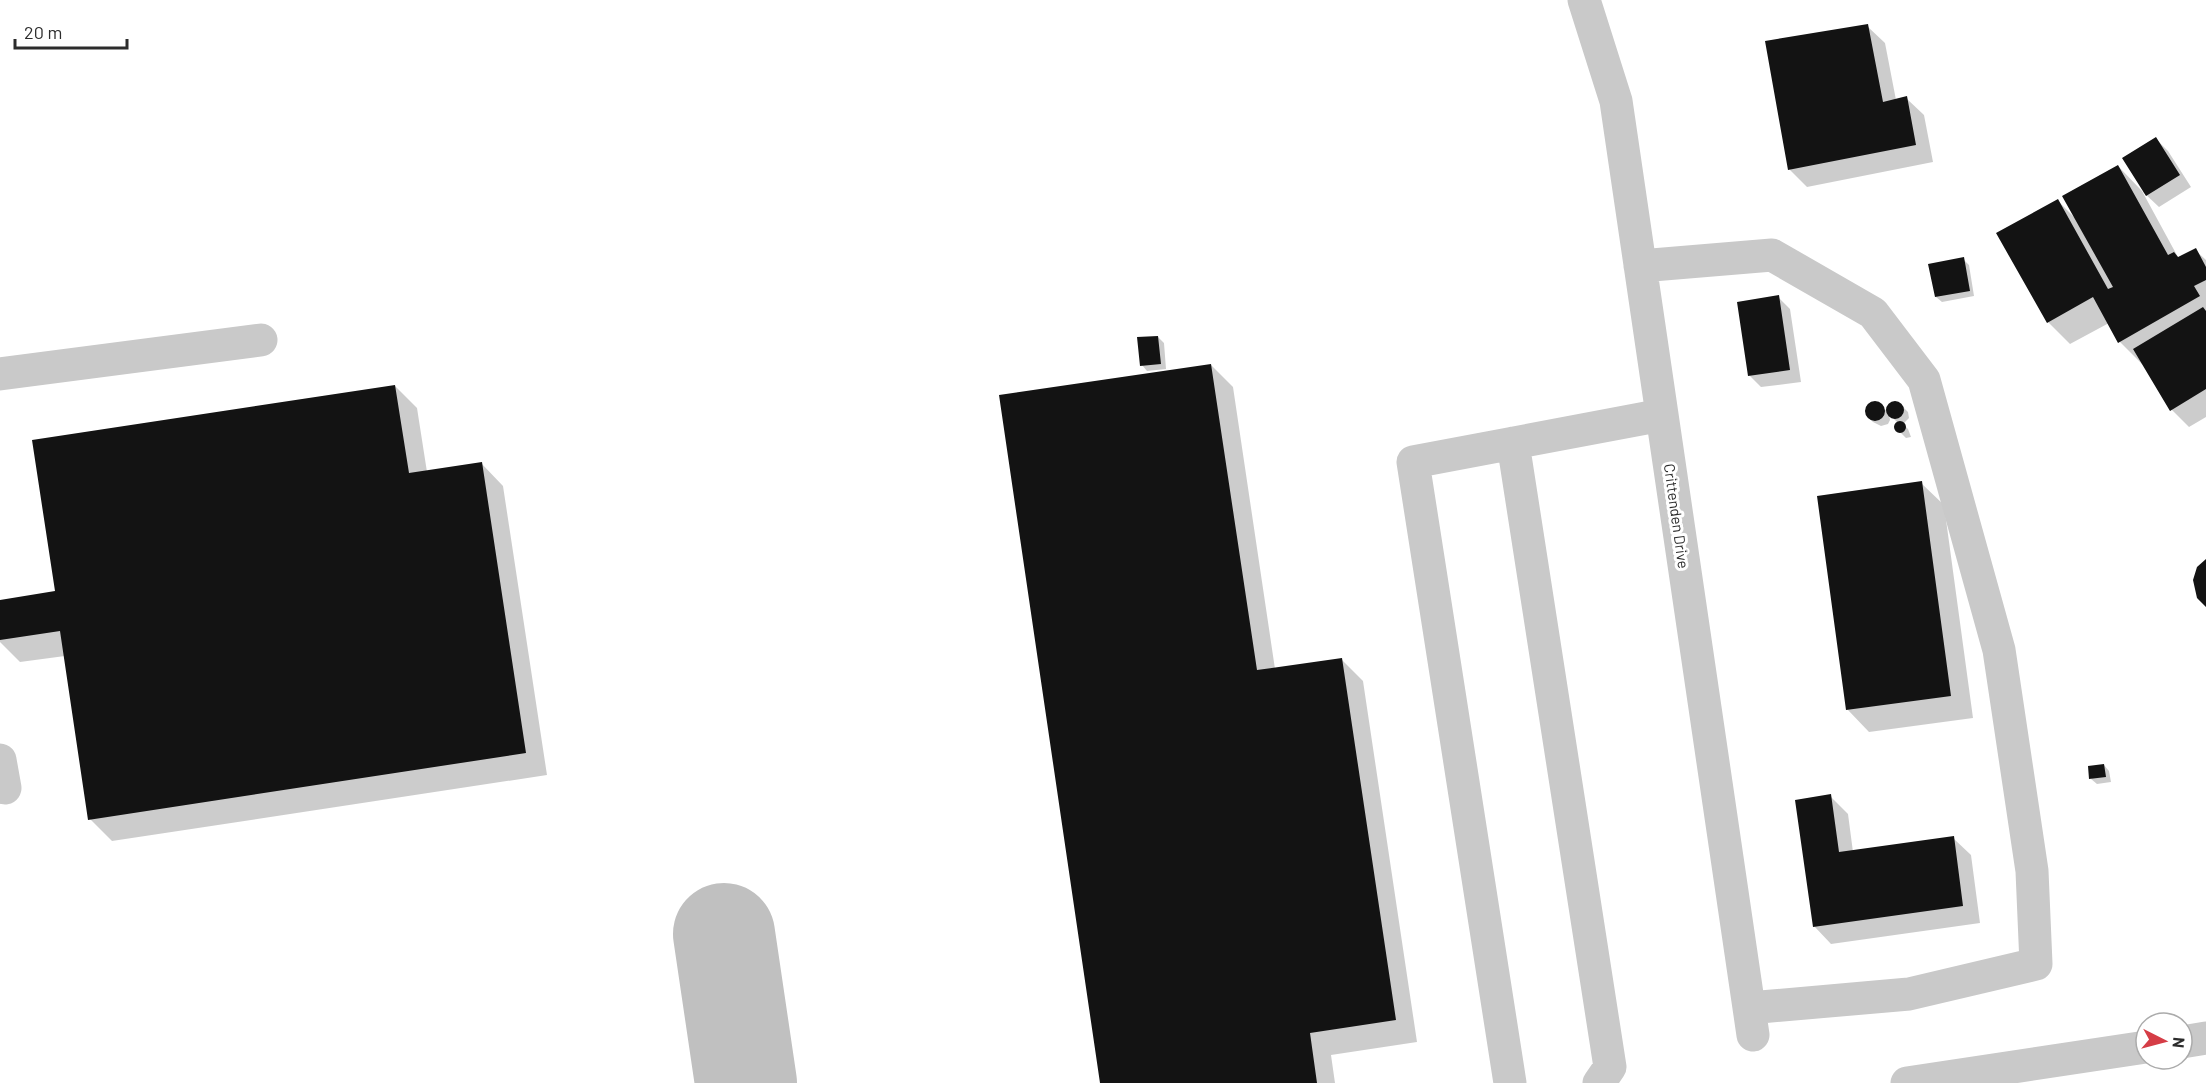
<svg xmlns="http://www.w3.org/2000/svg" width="2206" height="1083" font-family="Barlow,sans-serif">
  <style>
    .shadow { fill: #0003 }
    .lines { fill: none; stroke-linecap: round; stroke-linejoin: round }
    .taxiway { stroke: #c0c0c0; stroke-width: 102 }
    .building { fill: #131313 }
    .minor { stroke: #c9c9c9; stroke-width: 33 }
    .labels { text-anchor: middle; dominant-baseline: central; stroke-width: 6; stroke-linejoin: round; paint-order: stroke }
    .street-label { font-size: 15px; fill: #2c2c2c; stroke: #fff }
  </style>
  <rect width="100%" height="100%" fill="#fff"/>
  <path class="shadow" d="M1867,26l18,17 11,57 10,-2 18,17 9,47 -126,25 -17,-17z
    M2156,139l12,12 23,36 -32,20 -16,-15z
    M2118,166l24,25 37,68 16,-9 11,10v157l-17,10 -17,-17 -29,-47 -1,1 -22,-22 -11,-19 -39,21 -22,-22 10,-121 17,17z
    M1963,259l6,6 5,31 -32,6 -6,-5z
    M1778,297l12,12 11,73 -40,5 -12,-12z
    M1158,337l6,6 2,26 -19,2 -5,-6z
    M1211,365l22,22 42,282 66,-10 22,22 54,361 -86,13 4,28h-233z
    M395,386l22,22 10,64 54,-9 22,23 44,289 -435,66 -22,-22 -25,-163 -45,6 -20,-20v-41l57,-9z
    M1871,402h4l12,9 2,-6 7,-3 6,4 6,6 1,6 -6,6 5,5 3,8 -5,1 -11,-11 3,-4 -9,-9 1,6 -2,4 -7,2 -8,-4 -6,-6v-11z
    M1921,483l23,22 29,213 -104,14 -22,-23z
    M2104,765l5,6 2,11 -14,2 -6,-5z
    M1830,796l18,18 5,38 100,-14 18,17 9,68 -149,21 -17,-18z"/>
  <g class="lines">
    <path class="taxiway" d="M724,934l22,149"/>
  </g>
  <path class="building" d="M1868,24l15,78 24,-6 9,49 -128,25 -23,-129z
    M2156,137l24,38 -34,21 -24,-38z
    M2118,165l50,90 6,-3 4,5 18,-9 10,19v13l-12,6 6,10 -82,47 -25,-46 -46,26 -51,-90 62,-34 50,90 5,-2 -51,-91z
    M1964,257l6,34 -35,6 -7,-33z
    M1779,295l11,75 -42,6 -11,-74z
    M2203,307l3,4v78l-36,22 -37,-62z
    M1158,336l3,28 -21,2 -3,-29z
    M1211,364l46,306 85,-12 54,362 -86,13 7,50h-217l-101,-688z
    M395,385l14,88 73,-11 44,291 -438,67 -28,-189 -60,9v-40l55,-9 -23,-151z
    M1865 411a10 10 0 1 1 20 0a10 10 0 1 1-20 0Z
    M1886 410a9 9 0 1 1 18 0a9 9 0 1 1-18 0Z
    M1894 427a6 6 0 1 1 12 0a6 6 0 1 1-12 0Z
    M1922,481l29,215 -105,14 -29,-214z
    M2206,559v48l-9,-9 -4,-18 4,-13z
    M2104,764l2,13 -17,2 -1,-13z
    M1831,794l8,58 115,-16 9,70 -150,21 -18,-127z"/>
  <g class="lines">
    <path class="minor" d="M1584,0l32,101 137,934
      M1640,266l132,-11 101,58 51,67 75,270 33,221 4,93 -127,30 -160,14
      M0,374l261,-34
      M1513,443l97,624 -11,16
      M0,760l5,28
      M2182,1042l24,-4
      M1510,1083l-97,-621 249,-47
      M1907,1083l239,-36"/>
  </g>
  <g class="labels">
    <g class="street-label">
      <text transform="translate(1677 516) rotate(82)">Crittenden Drive</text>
    </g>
  </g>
  <g transform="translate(2164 1041) rotate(96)"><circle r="28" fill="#ffffff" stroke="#ababab" stroke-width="1.5"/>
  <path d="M0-4.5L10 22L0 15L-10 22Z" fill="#d53d46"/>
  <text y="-9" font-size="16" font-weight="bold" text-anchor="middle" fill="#2c2c2c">N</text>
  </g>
  <path d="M15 39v9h112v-9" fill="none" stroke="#2c2c2c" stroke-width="3"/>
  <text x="24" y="39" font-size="18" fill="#2c2c2c" stroke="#ffffff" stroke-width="4.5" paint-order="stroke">20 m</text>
</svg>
